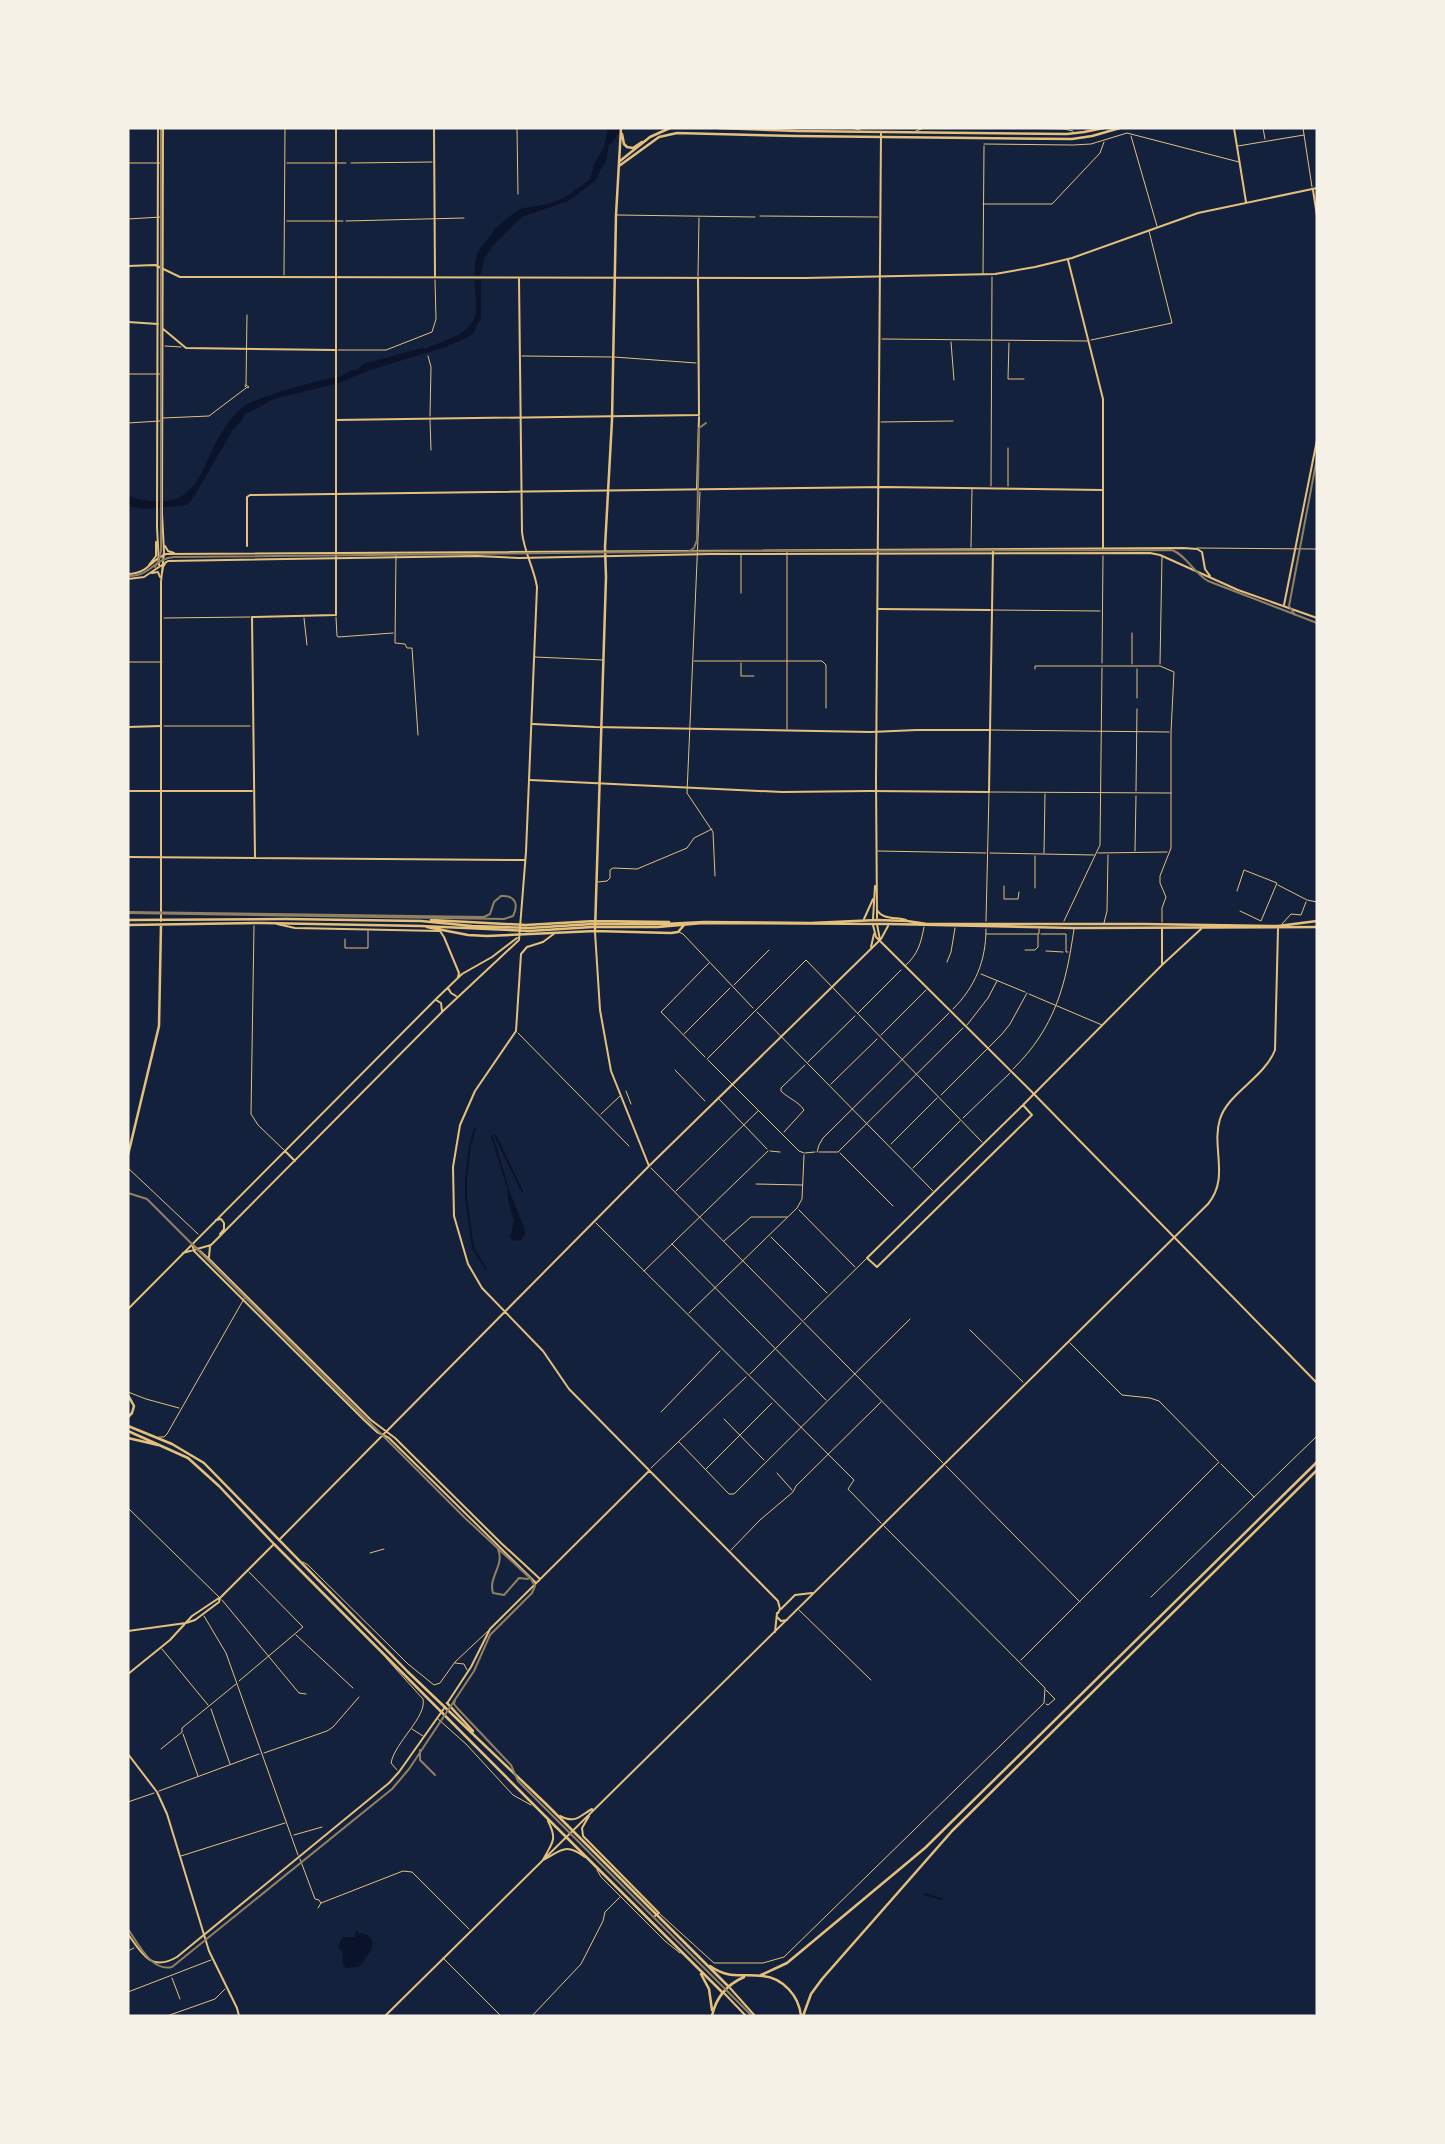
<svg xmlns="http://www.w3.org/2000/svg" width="1445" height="2144" font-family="Mulish,sans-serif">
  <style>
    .water { fill: #0b132b }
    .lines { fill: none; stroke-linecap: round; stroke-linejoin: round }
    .stream { stroke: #0b132b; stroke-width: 2 }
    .river { stroke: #0b132b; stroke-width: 4.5 }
    .minor { stroke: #e5c07b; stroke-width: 1 }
    .tertiary { stroke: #e5c07b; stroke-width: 2 }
    .secondary { stroke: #e5c07b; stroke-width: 2 }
    .primary { stroke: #e5c07b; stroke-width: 2.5 }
    .tram { stroke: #918062; stroke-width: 2 }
  </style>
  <rect width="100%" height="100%" fill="#14213d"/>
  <path class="water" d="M612,128h4v10l-7,7 -3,16 -11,20 -27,20 -46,16 -31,31 -7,11 -3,16h-7c1,-8 1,-16 4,-23 4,-9 13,-14 17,-24 8,-5 16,-14 25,-19 4,-2 7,-1 11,-2 13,-2 38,-7 45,-19l1,1 13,-10 4,-15 10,-17 3,-16z
    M474,280h7v38l-9,17 -26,12 -76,23 -31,13 -65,16 -30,16 -1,4 -11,12 -40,69 -5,5 -9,1 -34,3 -16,-3v-10c87,26 66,-49 115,-89 10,-9 81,-29 96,-30l13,-7h5l6,-6 59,-16 3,1c6,-4 13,-5 20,-8 35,-15 33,-25 29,-61z
    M507,1185l17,42 1,7 -4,6 -7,1 -4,-3 4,-17 -6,-20z
    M360,1933c25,5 6,24 -1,34l-13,1 -3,-3 -1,-13 -4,-5 4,-10h14z"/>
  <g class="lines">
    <path class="stream" d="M475,1129l-5,16 -4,34v19l7,50 13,21
      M495,1135l27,56
      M492,1136l15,49
      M925,1894l16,5
      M356,1937l1,-5"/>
    <path class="river" d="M612,136l11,-8"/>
    <path class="minor" d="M517,128l1,66
      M851,128l9,2
      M1006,128l58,1 9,2
      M1263,128l2,11
      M1303,128l9,59
      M916,131l8,-3
      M1131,136l26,90
      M984,144l89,1 18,-1 36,-11 112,29
      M1238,146l66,-11
      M128,163h32
      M287,163h59
      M351,163l81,-1
      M983,204h69l48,-51 4,-11
      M617,215l138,2
      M760,216l118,1
      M128,219l33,-2
      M287,221h56
      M346,221l118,-3
      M983,274l1,-128
      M284,275l1,-147
      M698,276l1,-58
      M882,339l205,2
      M1091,340l81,-17 -23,-92
      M951,342l3,38
      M1009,343l-1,36h16
      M165,346l16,1
      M338,350h48l46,-18 4,-13 -1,-39
      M428,356l3,11 -1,49
      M522,356l92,1 82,6
      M128,374h32
      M246,385l1,-70
      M246,385l3,2 -2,1 -2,-2z
      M163,418l46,-2 37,-28
      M430,420l1,30
      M881,422l72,-1
      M128,423l32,-2
      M1008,448v38
      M991,486l1,-209
      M700,492l-13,301 26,39 2,44
      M971,547l1,-58
      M1197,548l120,1
      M396,555l-1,88 10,1 2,4h5l6,87
      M741,555v38
      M992,610l108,1
      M336,617l1,19 1,1 55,-4
      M164,618l86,-1
      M304,618l3,27
      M535,657l68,3
      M694,661h128l4,4v43
      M128,662h34
      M741,663v13h13
      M1102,663l1,-107
      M1132,664v-31
      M1160,664l2,-107
      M1035,669v-3h125l14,6 -3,60v116l-11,28v7l6,14 -4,11v14
      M1137,698v-29
      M164,726h86
      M787,729v-178
      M991,730l178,2
      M1136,791l1,-82
      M878,851l108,2
      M1135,851l1,-55
      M990,853l104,2
      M1044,853l1,-59
      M1098,853l69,-1
      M1035,856v32
      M598,882l9,-1 3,-3v-8l3,-2 24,1 50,-21 7,-10 18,-9
      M1278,885l29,15 10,2
      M1004,886v13h14l1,-7
      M1237,891l7,-21 33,13 -16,38 -21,-10
      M986,921l3,-129 182,1
      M1064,921l36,-76 2,-177
      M1104,923l3,-12 1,-56
      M1282,924l9,-10 10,1 5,-13
      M254,926l-3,188 7,11 26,25
      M679,932l4,2 70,74
      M986,934h53v-5
      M1041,934h25v18h2
      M345,939v9h23v-17
      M1025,950h10l3,-3v-12
      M1046,951l17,1
      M947,962l4,-10 4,-24
      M906,965c12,-11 15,-22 18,-38
      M981,974l44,18
      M734,985l35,-35
      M1029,994l73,31
      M953,1009c22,-22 33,-48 33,-80
      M757,1012l176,179
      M858,1013l43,-43
      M967,1025l21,-27 9,-17
      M518,1033l111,113
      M684,1034l46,-46
      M881,1035l45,-45
      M705,1057l-44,-45 48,-49
      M707,1059l99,-99 176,182
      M708,1060l91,91 5,2
      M808,1062l47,-46
      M1013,1069c42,-41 53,-84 61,-140
      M675,1070l30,31
      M831,1084l46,-45
      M626,1091l5,13
      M941,1095l61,-61 8,-10 17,-31
      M719,1099l48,50
      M601,1114l19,-18
      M963,1118l47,-45
      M784,1132l20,-22c-6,-9 -15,-11 -23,-19v-3l24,-23
      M891,1144l46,-46
      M770,1151l10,1
      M817,1152l2,-7 4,-7 126,-125
      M819,1152h19l125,-124
      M805,1153l10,-1
      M840,1153l53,53
      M128,1168l70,66
      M651,1168l292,295
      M913,1168l47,-47
      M756,1184l46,1
      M676,1191l82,-80
      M799,1210l56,57
      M596,1223l258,257 -6,9 33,34
      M771,1237l56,56
      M724,1241l27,-24h36
      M672,1244l154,156
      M644,1271l124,-120
      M689,1313l108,-105 5,-9 2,-44
      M804,1320l62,-61
      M970,1330l53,52
      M1070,1343l52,52 28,3 9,3 59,60
      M750,1374l51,-51
      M128,1392l18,7 33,9
      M661,1412l59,-61
      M724,1419l40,41
      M159,1437h5l3,-3 78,-137
      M679,1442l50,52h5l176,-175
      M1221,1464l33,33
      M946,1466l134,136
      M651,1468l95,-91
      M706,1469l66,-66
      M777,1473l15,17
      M128,1508l91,89
      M731,1550l29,-30 33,-28 3,-6 85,-84
      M370,1553l14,-4
      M303,1562l5,3 100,99 26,21 6,-2 15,-21 33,-31
      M1151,1597l166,-161
      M222,1600l77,93 7,1
      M799,1610l72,70
      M204,1616l22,37 72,202
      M296,1635l57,53
      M162,1649l46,56
      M386,1658l37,41c4,18 -28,43 -32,64l6,7
      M1021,1660l198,-198
      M455,1663l9,1 3,6
      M239,1681l64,-54 -54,-55
      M1046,1704l2,1 7,-6 -9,-9
      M211,1709l19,55
      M438,1719l28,25 47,51 18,10
      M412,1729l11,7
      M183,1734l15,42
      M161,1749l21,-17v-4l54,-44
      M264,1753l63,-22 6,-4 26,-30
      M159,1791l100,-37
      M128,1802l26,-9
      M294,1835l28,-8
      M181,1856l104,-33
      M300,1859l15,40 4,1 2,3
      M597,1870l4,7 64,64 15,12
      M318,1908l3,-5 82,-32 9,1 57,57
      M660,1914l54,49h49l21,-6 260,-254 1,-15 -161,-162
      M128,1951l6,-3
      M443,1958l58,58
      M172,1978l8,21
      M128,1992l83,-32
      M167,2016l48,-17 10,-10
      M532,2016l49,-52 22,-43 2,-9 16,-16"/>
    <path class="tertiary" d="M434,128l1,148
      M1234,128l12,74
      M1313,190l4,26
      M1068,260l35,139v149
      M697,488l2,-71
      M247,546v-49l3,-2 634,-8 219,3
      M1284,605l33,-165
      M878,609l112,1
      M533,724l62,3 276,5 46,-2h72
      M128,727l33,-1
      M530,780l252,12 88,-1 119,1 4,-242
      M128,791h124
      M128,857l396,3
      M255,857l-3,-240 84,-2v-195
      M277,924l18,4 145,3 4,6 15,36 -1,4
      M1162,928v36
      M595,932l5,78 11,61 38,95
      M555,933l-12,9 -16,5 -6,7 -5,77 -41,60 -15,34 -7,42 1,49 14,48 14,24 61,63 26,38 209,212 2,8 -2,4
      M871,947l3,-13
      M448,988l3,5 5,3
      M436,1000l5,3 1,8
      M1023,1105l9,10 -155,152 -10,-9 156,-153 139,-140 39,-36
      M285,1151l10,10
      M216,1220l5,-1 3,4v6l-4,5
      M192,1244l2,7 170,169 13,12 12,6 146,144
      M193,1245l16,14 162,161 24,18 106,105 38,35
      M183,1253l28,-8 7,-7 224,-226 77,-72 7,-88 11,-265c-3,-19 -13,-35 -15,-55l-3,-253
      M209,1257l1,-11
      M128,1309l307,-309 27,-26 30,-17 25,-19
      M279,1540l370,-374 230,-225
      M781,1609l14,-14 17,-2
      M777,1617l4,4 6,-1
      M128,1631l58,-8 9,-3 24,-18 1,-4 53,-53
      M775,1632l2,-19
      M128,1674l42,-34 22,-24 27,-18
      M448,1702l23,-35 19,-38 159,-158
      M560,1816c16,8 19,0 32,-7
      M589,1816l-7,12 1,8 76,77 -4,3
      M543,1860c18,-9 22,-18 42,-3
      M543,1860c9,-18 15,-19 5,-39
      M128,1934c14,20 23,38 49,23l212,-174 10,-11 46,-65
      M385,2016l823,-812c22,-26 3,-57 12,-85 8,-26 44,-41 55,-69l3,-121"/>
    <path class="secondary" d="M158,128l-1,399 2,38
      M336,128v292l363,-5 -1,-137
      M128,266l27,-1 25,12 625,1 190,-4 40,-7 37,-9 126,-45 119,-25
      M128,322l30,2
      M162,328l24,20 149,2
      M165,546l3,5 6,2
      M149,565l7,-9v-14
      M152,573l6,-1 2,5
      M162,573l1,-6 3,-5
      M128,574c21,-1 21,-13 38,-20l1018,-6 13,1 5,3 3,17 5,7
      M128,579l16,-2 24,-16 309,-5 42,2 192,-4 439,-1 10,2 78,35 79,28
      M877,910c6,10 19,7 29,10
      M877,918l-1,-139 5,-646
      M864,919l9,-20
      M873,919l2,-33
      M161,921v-339l3,-30 -2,-39 1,-385
      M877,924l3,16
      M873,925l3,12 153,152 288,294
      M881,939l7,-13
      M128,1754l29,38 10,22 42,137 28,57 2,8
      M730,1988l25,28
      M723,1992l23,24"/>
    <path class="primary" d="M718,128l79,3 270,3 17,-2 20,-4
      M622,134l2,10 3,3 6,1 9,-6
      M620,161l30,-24 20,-9
      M619,166l40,-29 18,-4 119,3 276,3 20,-3 28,-8
      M128,920l158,-1 135,2 51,5 57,2 63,-4h72l40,-2 107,1 66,-3 30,1 20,3h217l134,2 39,-5
      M431,920l95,5 69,-4 74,1
      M128,925l134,-2 159,3 108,5 63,-4h66l45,-4 187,1 185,4 242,-1
      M427,927l41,8 19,1 108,-5 76,2 7,-1 7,-8
      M595,931l11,-354 -1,-30 7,-127 4,-205 5,-87
      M128,1155l31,-129 2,-101
      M128,1395l6,11 -2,7 -4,4
      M128,1426l44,18 32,19 204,209 137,131 183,183
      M128,1431l60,27 31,28 55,58 268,269 180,179
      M128,1438l30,7
      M447,1703l26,28
      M710,1966c20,14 31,7 53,10 20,2 36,20 38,40
      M701,1974l8,15 3,21
      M761,1975l26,-12 138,-115 392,-386
      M712,2016c4,-19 14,-31 32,-39
      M803,2016l8,-22 11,-15 130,-148 365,-361"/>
    <path class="tram" d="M688,552l6,-4 3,-8 2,-112 7,-5
      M155,567l4,-7 2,-9v-423
      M128,576c24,0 26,-18 46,-19l567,-6 431,-1c14,5 22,23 36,31l109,42
      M1295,615l-6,-9 28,-148
      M128,912l356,5 6,-3 4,-12 7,-6c14,-1 18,8 12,20l-9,3 -376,-6
      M128,1193l19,6 318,319 66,61 4,7 -3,7 -42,42 -16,36 -65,98 -17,20 -220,178c-21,5 -34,-24 -44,-38
      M498,1549c7,16 -10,28 -5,44l11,2 15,-17 9,1
      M455,1700l-1,4 4,5 53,56 7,16 234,235
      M420,1750v10l15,15"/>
  </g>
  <rect width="1445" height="2144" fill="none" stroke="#f6f1e7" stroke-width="259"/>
</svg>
